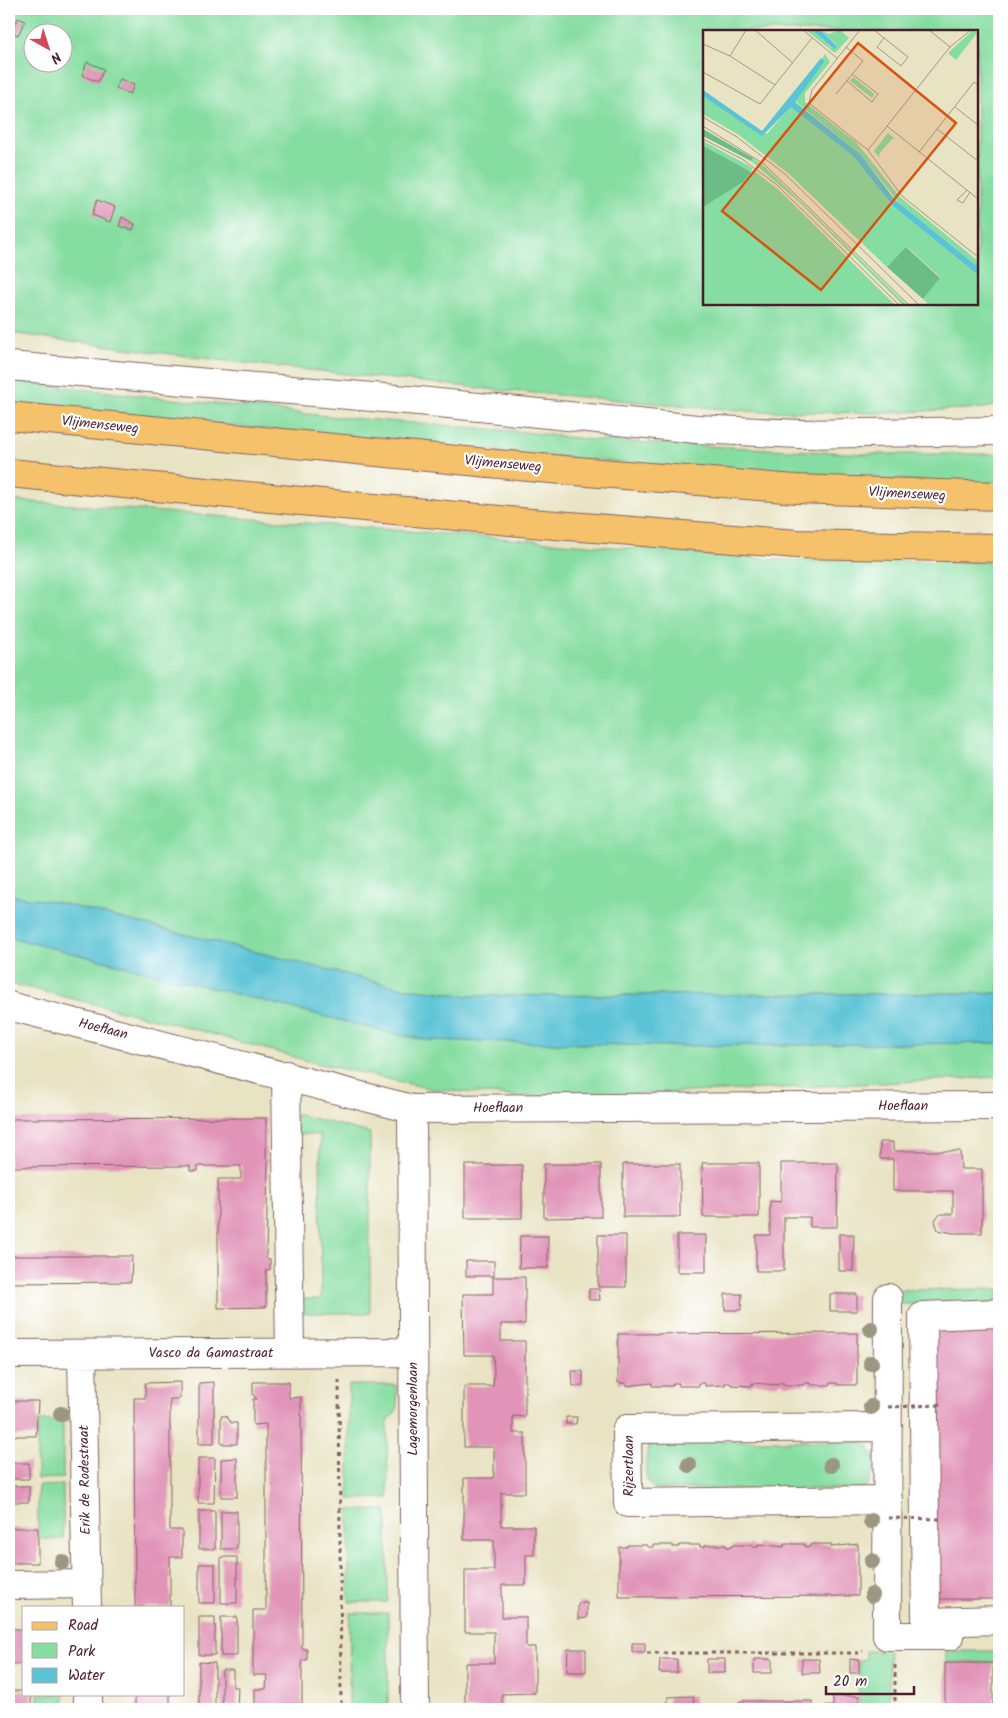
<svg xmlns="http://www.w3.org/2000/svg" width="1008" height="1718" font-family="Kalam,sans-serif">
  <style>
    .green { fill: #86dda1; stroke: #687e66; fill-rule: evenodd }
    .water { fill: #5ac3d5; stroke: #527180 }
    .building { fill: #e194b8 }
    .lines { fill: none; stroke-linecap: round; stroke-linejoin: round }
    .minor-casing { stroke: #816460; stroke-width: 30 }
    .major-casing { stroke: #816460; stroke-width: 30 }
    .path { stroke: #816460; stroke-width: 3; stroke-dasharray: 4 4; stroke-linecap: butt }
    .minor { stroke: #fff; stroke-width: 28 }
    .major { stroke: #f5c16b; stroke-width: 28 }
    .path-bridge { stroke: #816460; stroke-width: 3; stroke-dasharray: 4 4; stroke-linecap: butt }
    .tree { fill: #9b9782 }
    .labels { text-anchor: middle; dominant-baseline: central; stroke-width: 4.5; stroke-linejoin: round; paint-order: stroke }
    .street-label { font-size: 14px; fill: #4a1f2b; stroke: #fff }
    .inset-road { fill: none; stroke: #a99586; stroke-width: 1 }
    .view { fill: #d8530f; fill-opacity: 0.15; stroke: #d8530f; stroke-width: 2.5 }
    .inset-edge { fill: none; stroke: #4a1f2b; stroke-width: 2.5 }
  </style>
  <rect width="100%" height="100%" fill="#fff"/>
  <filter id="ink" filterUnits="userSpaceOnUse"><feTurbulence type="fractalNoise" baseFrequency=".02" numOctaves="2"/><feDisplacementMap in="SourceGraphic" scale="10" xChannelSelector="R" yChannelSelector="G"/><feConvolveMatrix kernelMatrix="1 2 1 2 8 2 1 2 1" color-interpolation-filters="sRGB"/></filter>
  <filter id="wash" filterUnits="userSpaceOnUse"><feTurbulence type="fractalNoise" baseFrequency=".0096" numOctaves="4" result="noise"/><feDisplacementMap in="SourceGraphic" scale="20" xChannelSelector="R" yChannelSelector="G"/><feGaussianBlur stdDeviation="1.12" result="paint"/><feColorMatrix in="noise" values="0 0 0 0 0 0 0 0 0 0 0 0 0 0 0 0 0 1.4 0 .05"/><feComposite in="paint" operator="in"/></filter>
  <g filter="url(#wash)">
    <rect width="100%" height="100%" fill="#e8e3c2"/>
    <path class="green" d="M9,9h990v396l-15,3 -102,5 -133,-2 -262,-22 -262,-28 -216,-28zM704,31h273v273h-273zM32,32h30v30h-30z
      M9,381l317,35 199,16 67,8 275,14h132v30l-257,-10 -733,-69z
      M9,500l772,60 218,2v431l-530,3 -76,-10 -338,-84 -46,-7z
      M9,937l386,97 32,6 244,6 328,-3v34l-277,14 -200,6 -90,-8 -120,-27 -125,-35 -178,-44z
      M296,1114l74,19v180h-74v-14h25l-1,-164 -24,-1z
      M999,1289v15h-102v-14z
      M349,1385h47l2,23 -11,15 1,75 -39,1z
      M37,1421h26v57l-26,1z
      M657,1441h205l6,4 4,10 3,1v17h-3l-4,12 -6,4h-208c-12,-11 -8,-27 -6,-42z
      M63,1485v54h-25v-53z
      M349,1510h38l1,92h-39z
      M350,1613h38v96h-39z
      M866,1651h23v58h-30v-49l7,-1z
      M946,1651h53v11l-53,1z
      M38,1694h26v13h-26z"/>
    <path class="water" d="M9,895l46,7 338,84 76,10 530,-3v50l-328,3 -244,-6 -32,-6 -386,-97z"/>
    <g id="blocks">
      <path class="building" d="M18,18l7,3 -7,14 -7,-3z
        M87,62l17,7 -6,13 -16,-7z
        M120,79l14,6 -4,9 -14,-6z
        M97,200l18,7 -5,15 -18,-7z
        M122,217l13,7 -2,6 -14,-4z
        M266,1118v41h2l-2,99 4,1v11h-4v37l-48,1v-129h23v-13h-43v5h-8v-5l-181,1v-48z
        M880,1142h13v9h67l1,18h21v64h-29l-15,-3 -3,-9 2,-4 4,-3h12v-23h-60v-32h-13z
        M702,1163h57v54h-56z
        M781,1163h57l-1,64h-27v-10h-26v54h-28v-36h14v-34l11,1z
        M544,1164h57v53l-57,1z
        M623,1164h57v53h-57z
        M465,1165h57v53h-57z
        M839,1234h15l-1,37h-14z
        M598,1235h28v52h-28z
        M677,1235h29v37h-29z
        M520,1236h28v32h-29z
        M9,1256h123l-1,26 -122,1z
        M466,1261h28v15h-28z
        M493,1277h32v47h-24v17h24v76l-12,-1v17h12v60h-24v33h33v29h-8v30h-24v32h24v30h9v46l-33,1v15h-37v-46h29v-31h-29v-62h29v-30h-30v-62h30v-31h-30v-61h29l1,-16 -1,-15h-29l-1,-61h30z
        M589,1289h10l1,11h-11z
        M725,1294h17l-1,16h-16z
        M830,1294h27v17h-27z
        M932,1325h67v274h-66z
        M857,1333v52h-20v-2h-7v2h-20v-2h-6v2h-20v-2h-6v2l-26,-2v3l-21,-1v-2h-6v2l-20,1v-3h-6v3h-20v-3h-6l-1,3h-20v-3l-26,3v-3h-8v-49z
        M572,1371h11v15h-10z
        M180,1382v17h-10v131h12v27h-12v50h-35l-1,-209h11v-15z
        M214,1382v62h-15v-61z
        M253,1382h36v16l12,-1 1,252h5v11h-5v49h-47v-20h11l1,-14h-14v-65h13v-186l-13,1v-26h4l-4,-4z
        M9,1401h29l-2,35h-27z
        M221,1416h5l5,7h6v21h-16z
        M566,1417h11l-1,7h-10z
        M198,1458h17l-1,45h-16z
        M237,1458v39h-16v-38z
        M9,1463h20v16h-20z
        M9,1486h20v16h-20z
        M199,1511h16v38h-16z
        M221,1511h16v38h-16z
        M9,1528h29v35h-29z
        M758,1544l26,3v-3h21v3l6,-1v-2h20v3l27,-3v52l-239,1v-50h8v-2h20v2h6v-2h20v2h6v-2h21v2h5v-2h21v2h6v-2h20v2h6z
        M221,1557h16v46h-16z
        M199,1564h16v39h-16z
        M578,1603h9v15l-9,1z
        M199,1617h16v38h-16z
        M221,1617h16v39h-16z
        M9,1629h15v35h-15z
        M632,1643h13v9h-13z
        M568,1649h18v23h-19z
        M660,1659h17v14h-18z
        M707,1659h18v14h-18z
        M754,1659h18v14h-18z
        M802,1659h17l1,14h-18z
        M850,1659l9,1v13h-9z
        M199,1662l16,1v45l-16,1z
        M945,1663h48v46h-48z
        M222,1670h11v17h5l-1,21h-15z
        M9,1691h15v3h7v13h-22z
        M135,1694h35v15h-35z
        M694,1696l-1,11h45l1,-6h73v6l21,-1v-10h26v13h-239v-2h48v-10z"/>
    </g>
  </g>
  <g filter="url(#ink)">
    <use href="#blocks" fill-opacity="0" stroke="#816460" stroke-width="1"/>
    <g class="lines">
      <defs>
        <path id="minor" d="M9,366l410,35 278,28 102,5 200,-3
          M9,1006l403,103 587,-3
          M286,1075l4,278
          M412,1109l3,600
          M888,1298l-1,338h63
          M999,1313l-76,3 3,306 73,-2
          M9,1354l404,-2
          M82,1354l5,253
          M888,1500l-260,3 -1,-74 261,-2
          M9,1585l78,-1
          M88,1694v15"/>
        <path id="major" d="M9,416l530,52 257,21 203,7
          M9,473l522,50 266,21 202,4"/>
      </defs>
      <use href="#minor" class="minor-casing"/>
      <use href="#major" class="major-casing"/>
      <path class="path" d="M339,1380l2,329
        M647,1653h213l3,-2
        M895,1709v-45"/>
      <use href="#minor" class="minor"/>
      <use href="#major" class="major"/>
      <path class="path-bridge" d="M888,1407l52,-2
        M888,1518l52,1"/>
    </g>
    <g class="tree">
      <circle cx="871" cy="1329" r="8"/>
      <circle cx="871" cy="1363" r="8"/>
      <circle cx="871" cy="1407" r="8"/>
      <circle cx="61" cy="1414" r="8"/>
      <circle cx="689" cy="1465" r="8"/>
      <circle cx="831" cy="1465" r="8"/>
      <circle cx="871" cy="1521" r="8"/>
      <circle cx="872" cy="1561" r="8"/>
      <circle cx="62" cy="1562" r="8"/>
      <circle cx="872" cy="1595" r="8"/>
    </g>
  </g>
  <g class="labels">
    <g class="street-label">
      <text transform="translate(100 425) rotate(6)">Vlijmenseweg</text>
      <text transform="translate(503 464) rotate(5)">Vlijmenseweg</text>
      <text transform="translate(907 494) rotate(3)">Vlijmenseweg</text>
      <text transform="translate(103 1029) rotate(14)">Hoeflaan</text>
      <text x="903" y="1106">Hoeflaan</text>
      <text x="498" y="1108">Hoeflaan</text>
      <text x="211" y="1353">Vasco da Gamastraat</text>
      <text transform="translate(413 1409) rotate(-90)">Lagemorgenlaan</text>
      <text transform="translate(629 1466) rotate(-90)">Rijzertlaan</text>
      <text transform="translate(85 1480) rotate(-91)">Erik de Rodestraat</text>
    </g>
  </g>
  <g transform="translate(703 30)">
    <rect width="275" height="275" fill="#e8e3c2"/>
    <path d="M103,0h6l20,18 5,-3 -17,-15 9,4 11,-4 9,8 -14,15zM270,0l4,3 -21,27 -8,-7zM122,24l5,8 -25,31v9l51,40 44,55 78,64v6l-79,-64 -38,-48 -66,-54 30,-40 -3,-2zM150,47l21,17 -2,4 -22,-17zM0,66l64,38 24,-28 62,50 40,50 85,69v30h-49l-6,-6 17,-22 -33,-30 -20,20 -98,-93 -50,-39 -36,-21zM185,103l7,6h-3l-13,15 1,4 -6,-7zM0,111l50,27 -2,4 6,1 23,18 115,114h-192zM50,128l12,9 142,138h-4l-105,-104 -47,-40z" fill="#86dda1"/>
    <path d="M0,99l50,29 -2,3 -48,-25zM0,116l48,26 -8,10 -40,25zM203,217l34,31 -17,21 -36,-32z" fill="#6cbc87"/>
    <path d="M109,0h8l17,16 -3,3zM118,28l4,3 -30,41 66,53 33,44 84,68v8l-85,-69 -40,-50 -62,-49 -29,29 -59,-40v-6l59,41z" fill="#5ac3d5"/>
    <path class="inset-road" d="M52,0l38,33M100,0l35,29M157,0l-48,60 -3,13 59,47 34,46 76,61M171,0l34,27 -7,9 -24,-19 7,-9M226,0l21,17M0,14l27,12 45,29M27,26l16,-26M0,42l57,32 52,-66M144,51l25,21 6,-8 -26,-20M133,64l27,-33 -17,-14M252,77l23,18M0,87l34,20 49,38 133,130M0,96l61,38 145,141M184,96l91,73M234,99l41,32M0,109l39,20 35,26 122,120M165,120l82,-103 21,-17M216,122l55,-70 4,3M264,160l-10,10 6,3 7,-11"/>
    <path class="view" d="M155,13l98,80 -135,167 -99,-79z"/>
    <rect width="275" height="275" class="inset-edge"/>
  </g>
  <rect width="1008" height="1718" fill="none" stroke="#fff" stroke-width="30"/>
  <rect x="22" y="1606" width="162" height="90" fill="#ffffff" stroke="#b7a5aa"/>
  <rect x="32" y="1622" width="25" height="8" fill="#f5c16b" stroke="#b7a5aa"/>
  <text x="68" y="1630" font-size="15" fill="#4a1f2b">Road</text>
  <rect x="32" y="1643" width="25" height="15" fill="#86dda1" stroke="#b7a5aa"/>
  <text x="68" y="1656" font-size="15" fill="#4a1f2b">Park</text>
  <rect x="32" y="1668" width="25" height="15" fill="#5ac3d5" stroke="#b7a5aa"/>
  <text x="68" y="1680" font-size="15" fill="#4a1f2b">Water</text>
  <g transform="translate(48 48) rotate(141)"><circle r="24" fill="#ffffff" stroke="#b7a5aa"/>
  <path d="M0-4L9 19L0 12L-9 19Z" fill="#d1495b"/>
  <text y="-8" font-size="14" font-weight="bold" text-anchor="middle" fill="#4a1f2b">N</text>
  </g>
  <path d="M826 1686v8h88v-8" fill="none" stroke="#4a1f2b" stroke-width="2.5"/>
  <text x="833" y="1686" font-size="15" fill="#4a1f2b" stroke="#ffffff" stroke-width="4" paint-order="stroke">20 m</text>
</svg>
